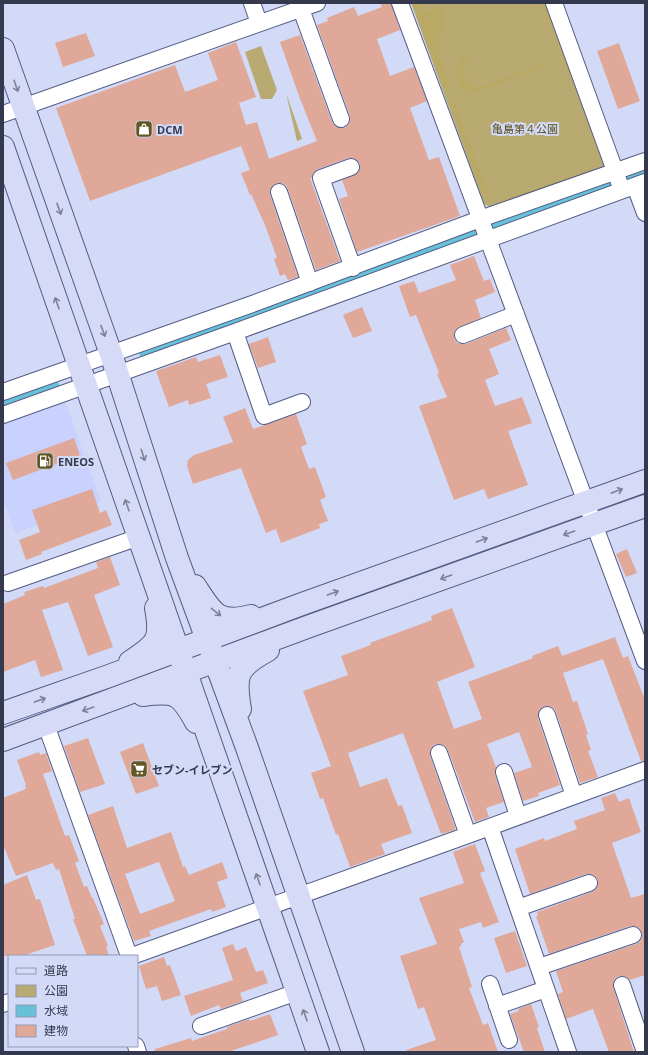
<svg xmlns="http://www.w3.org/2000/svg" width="648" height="1055" font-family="'Open Sans','Noto Sans JP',sans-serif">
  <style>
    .built { fill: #c9d2ff }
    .green { fill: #b8aa71 }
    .forest { fill: #baa964 }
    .water { fill: #67c1d8 }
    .building { fill: #dfa899; fill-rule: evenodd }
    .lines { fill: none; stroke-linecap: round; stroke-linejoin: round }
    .street-casing { stroke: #545c86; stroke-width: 18 }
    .secondary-casing { stroke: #545c86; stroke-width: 24 }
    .street { stroke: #fff; stroke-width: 16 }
    .secondary { stroke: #d6daf6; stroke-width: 22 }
    .oneway { stroke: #7d8199 }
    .labels { text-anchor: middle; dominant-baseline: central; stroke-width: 4; stroke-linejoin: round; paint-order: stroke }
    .park-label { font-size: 11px; fill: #5b4f19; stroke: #d3daf7 }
    .poi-label { font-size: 11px; font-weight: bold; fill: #35394d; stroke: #d3daf7; text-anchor: start }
  </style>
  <rect width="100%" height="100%" fill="#d3daf7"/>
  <path class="built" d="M65,401l36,101 -86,31 -12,-34v-76z"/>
  <path class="green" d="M411,3h137l58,156 -2,10 -111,40 -9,-5z
    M261,46l16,44 -5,9h-11l-16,-47z
    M286,93l16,46 -5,2z"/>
  <path class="forest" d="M412,3h9l3,8h7l4,-4 11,4 -8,40 11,30 -1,5 -5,2z
    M542,3h5l25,68 -3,2z
    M463,57l6,5 -5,8c1,7 5,14 13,18l70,-26 2,2 -81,31c-11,-12 -18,-24 -5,-38z
    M576,82l27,73 -3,1 -27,-73z
    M454,100l34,93 -5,2 -34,-93z
    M593,168l1,4 -92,32 -1,-3z"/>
  <path class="water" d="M645,167v7l-504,184 -3,-7z
    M57,379l3,8 -57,21v-9z"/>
  <path class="building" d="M380,3h11l9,27 -23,9 13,37 24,-9 13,34 -17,7 19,52 10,-3 21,59 -103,36 -18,-53 9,-3 -6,-16 16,-7 2,-5v-5l-3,-3 -4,-2h-5l-30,11 -4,3 -2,6h-2l30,83 -24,9 -28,-81 -2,-4 -5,-2h-5l-4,3 -2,4v5l28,82 -10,3 -3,-6 -5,2 -6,-17 3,-1 -12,-33 -14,-31 -1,1 -9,-22 9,-3 -9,-24 -151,55 -34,-93 119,-43 10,27 33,-12 -10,-27 28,-11 20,55 -17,6 7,22 11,-3 12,37 48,-18 -18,-45 -19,-54 20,-7 32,87 3,4 4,2h6l3,-3 2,-4v-5l-33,-91 11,-4 -1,-3 27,-11 4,9 24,-9z
    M86,33l9,23 -32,11 -8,-24z
    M619,43l21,58 -22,8 -21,-58z
    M474,256l10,25 6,-2 5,13 -20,8 6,18 -25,11 -2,4v5l3,5 4,1h5l40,-16 5,12 -22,9 10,25 -14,6 10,26 27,-9 10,26 -24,8 20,54 -40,14 -4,-10 -30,11 -35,-94 28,-9 -10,-23 2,-1 -23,-58 -6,2 -11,-31 15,-5 5,12 37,-13 -6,-15z
    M362,307l10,24 -19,7 -10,-23z
    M268,337l8,25 -18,6 -9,-24z
    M220,355l8,22 -22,7 5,14 -22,7 -1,-5 -19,7 -13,-36 40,-14 2,5z
    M245,408l8,21 43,-15 11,30 -6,3 8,22 6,-2 11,30 -6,3 8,21 -9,3 1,4 -39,15 -5,-14 -10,4 -25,-65 -48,16 -6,-18 1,-6 6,-5 39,-13 -10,-25z
    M74,438l6,17 -67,25 -7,-17z
    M92,489l8,24 6,-3 6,15 -71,27 1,2 -16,6 -7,-20 21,-8 -8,-22z
    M627,549l10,24 -11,4 -10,-23z
    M110,557l10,28 -26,10 19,52 -25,9 -20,-54 -26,8 21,60 -22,7 -6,-17 -32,12v-68l22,-9 -1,-3 19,-6 1,2 54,-20 -2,-6z
    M452,608l23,59 -38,15 17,47 28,-10 -14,-37 65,-24 -1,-2 26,-10 4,10 53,-19 8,21 5,-2 17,44v61h-4l-38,-102 -40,14 10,29 4,-1 11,33 -2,1 5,15 -3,1 10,26 -18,6 -24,-71 -2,-4 -5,-2h-5l-4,3 -2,4v5l22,67 -22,8 1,3 -16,5 -9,-28 18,-6 -13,-35 -32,12 9,23 -1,8 9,27 -18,6 3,9 -14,5 -27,-72 -3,-4 -4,-2h-6l-3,3 -2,4v5l25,71v3l-14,4 -38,-101 -36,13 -19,7 12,34 27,-9 11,28 4,-1 10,28 -31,11 4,10 -35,13 -12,-33 -2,1 -13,-37 -3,1 -9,-26 20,-7 -28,-75 45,-16 -7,-19 30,-11 -1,-2 62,-23 -1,-4z
    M88,738l17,46 -25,8 -16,-46z
    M143,743l16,43 -23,8 -16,-42z
    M39,752l1,3 6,-2 6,18 -9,3 22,62 4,-1 10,26 -4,2 9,24 3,-1 5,12h1l11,26 -4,2 8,20 -2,1 3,9h-22l-14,-37h2l-16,-50 -3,1 -3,-7 -37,13 -13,-31v-47l23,-9 -1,-4h1l-9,-25z
    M615,793l4,9 10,-4 12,34 -29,11 19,55 14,-4v81l-15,5 -6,-4h-5l-4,2 -2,6v3l21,65h-25l-16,-43 -27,10 -8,-25 5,-2 -7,-21 80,-27 4,-2 2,-5v-5l-3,-4 -4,-2h-5l-81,28 -13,-38h2l-1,-4 55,-20 4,-3 2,-4v-5l-3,-4 -4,-2h-5l-56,20 -15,-45 29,-11 1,3 32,-12 -3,-8 31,-11 -4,-12z
    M113,806l14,42 44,-16 12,35 2,-1 4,9 33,-13 6,16 -11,4 9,25 -14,5 -1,-3 -62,22 2,5 -17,5 -46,-126zM159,862l16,39 -35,13 -15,-40z
    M475,844l10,27 -5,2 19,49 -16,6 -2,-6 -22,7 5,13 -3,2v2l-2,1 13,40 -3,1 14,37 5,-2 10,29h-91l-1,-2 30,-10 -12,-33 -6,2 -18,-53 37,-12 -18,-46 45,-15 -11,-31z
    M27,875l9,25 4,-1 15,46 -33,11h-19v-71z
    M515,931l12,35 -21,7 -12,-35z
    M233,944l3,7 10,-4 10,25 7,-2 5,13 -28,10 3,8 -22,8 -2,-4 -28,11 -7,-20 49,-16 -11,-32z
    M164,957l3,9 3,-1 11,30 -19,6 -5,-15 -11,3 -7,-23z
    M531,1004l8,23 -2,1 8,24h-21l-14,-38 9,-3 -1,-2z
    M270,1014l8,21 -50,17h-73v-3l36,-11 1,3 35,-12v-2l22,-8 1,2z"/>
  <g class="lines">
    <defs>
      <path id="street" d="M252,3l7,20
        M400,3l245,658
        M554,3l65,179
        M301,9l40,110
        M3,114l314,-111
        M351,167l-30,11 32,90
        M635,186l10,27
        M279,192l31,91
        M235,332l29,84 38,-14
        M463,335l53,-21
        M3,392l252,-89 225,-84 165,-58
        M3,415l232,-83 410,-150
        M8,583l131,-46
        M547,715l27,81
        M46,725l83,231
        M439,753l29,82
        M504,772l14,44
        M490,827l78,225
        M518,908l71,-25
        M132,956l336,-121 177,-65
        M539,967l94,-32
        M490,984l19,56
        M622,985l23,67
        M3,1004l6,-2
        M497,1006l49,-17
        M201,1026l96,-34
        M136,1046l2,6"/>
      <path id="secondary" d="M3,49l108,305 66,204 69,187 107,307
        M3,147l315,905
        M195,586c17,26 22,39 56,30
        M130,662c27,-18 32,-21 26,-54
        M143,695c33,-4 37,-2 53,27
        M240,709c-6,-35 -3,-42 28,-59
        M3,713l106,-37 193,-72 343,-123
        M3,740l307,-114 335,-120"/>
    </defs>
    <use href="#street" class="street-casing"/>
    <use href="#secondary" class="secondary-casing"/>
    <use href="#street" class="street"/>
    <use href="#secondary" class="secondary"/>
  </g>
  <defs><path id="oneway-shaft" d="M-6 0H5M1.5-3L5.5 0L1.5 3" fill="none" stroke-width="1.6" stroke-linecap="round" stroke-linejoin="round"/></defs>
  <g class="oneway">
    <use href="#oneway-shaft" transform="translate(16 86) rotate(71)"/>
    <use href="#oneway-shaft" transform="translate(59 209) rotate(70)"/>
    <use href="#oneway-shaft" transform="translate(57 303) rotate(-109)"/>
    <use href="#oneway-shaft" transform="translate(103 331) rotate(70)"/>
    <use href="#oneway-shaft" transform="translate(143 455) rotate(72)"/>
    <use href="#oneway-shaft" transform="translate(617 491) rotate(-20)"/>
    <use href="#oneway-shaft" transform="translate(127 505) rotate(-109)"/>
    <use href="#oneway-shaft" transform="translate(569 533) rotate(160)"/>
    <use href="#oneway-shaft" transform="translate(482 540) rotate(-20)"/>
    <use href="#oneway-shaft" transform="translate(446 577) rotate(160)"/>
    <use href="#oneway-shaft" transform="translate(333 593) rotate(-20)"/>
    <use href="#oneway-shaft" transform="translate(216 612) rotate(38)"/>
    <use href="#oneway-shaft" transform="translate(40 700) rotate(-19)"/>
    <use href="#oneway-shaft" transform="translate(88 709) rotate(160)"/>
    <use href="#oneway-shaft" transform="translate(258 879) rotate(-109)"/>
    <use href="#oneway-shaft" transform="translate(305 1015) rotate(-109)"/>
  </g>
  <defs>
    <symbol id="shop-square" viewBox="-11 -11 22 22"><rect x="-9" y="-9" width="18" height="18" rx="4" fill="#645724" stroke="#d3daf7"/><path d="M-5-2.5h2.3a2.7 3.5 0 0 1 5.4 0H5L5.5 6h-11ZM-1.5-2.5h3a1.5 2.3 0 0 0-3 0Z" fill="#fff"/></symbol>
    <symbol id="fuel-square" viewBox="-11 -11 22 22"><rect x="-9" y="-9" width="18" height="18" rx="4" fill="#645724" stroke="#d3daf7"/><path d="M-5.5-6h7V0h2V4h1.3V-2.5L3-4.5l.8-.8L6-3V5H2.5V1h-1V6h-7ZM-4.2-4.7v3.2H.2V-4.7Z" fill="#fff"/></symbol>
    <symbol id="supermarket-square" viewBox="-11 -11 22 22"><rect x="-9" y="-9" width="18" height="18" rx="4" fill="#645724" stroke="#d3daf7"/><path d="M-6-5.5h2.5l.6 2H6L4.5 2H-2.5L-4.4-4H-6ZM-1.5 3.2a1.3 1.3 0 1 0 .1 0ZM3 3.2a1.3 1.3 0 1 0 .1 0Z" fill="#fff"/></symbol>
  </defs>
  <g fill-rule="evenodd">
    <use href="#shop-square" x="134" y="119" width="20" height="20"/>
    <use href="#fuel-square" x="35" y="451" width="20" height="20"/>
    <use href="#supermarket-square" x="129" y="759" width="20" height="20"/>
  </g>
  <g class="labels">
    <g class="park-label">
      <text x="525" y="128">亀島第４公園</text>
    </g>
    <g class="poi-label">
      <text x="157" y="129">DCM</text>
      <text x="58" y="461">ENEOS</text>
      <text x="152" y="769">セブン-イレブン</text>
    </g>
  </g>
  <rect width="648" height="1055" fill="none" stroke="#35394d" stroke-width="8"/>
  <rect x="8" y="955" width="130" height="92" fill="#d3daf7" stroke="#949ab3"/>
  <rect x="16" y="968" width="20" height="6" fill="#d6daf6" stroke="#949ab3"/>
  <text x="44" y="975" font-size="12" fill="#35394d">道路</text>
  <rect x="16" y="985" width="20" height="12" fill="#b8aa71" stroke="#949ab3"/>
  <text x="44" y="995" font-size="12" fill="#35394d">公園</text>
  <rect x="16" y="1005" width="20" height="12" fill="#67c1d8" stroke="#949ab3"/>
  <text x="44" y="1015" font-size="12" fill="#35394d">水域</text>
  <rect x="16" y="1025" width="20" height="12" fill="#dfa899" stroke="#949ab3"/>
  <text x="44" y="1035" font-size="12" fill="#35394d">建物</text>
</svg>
